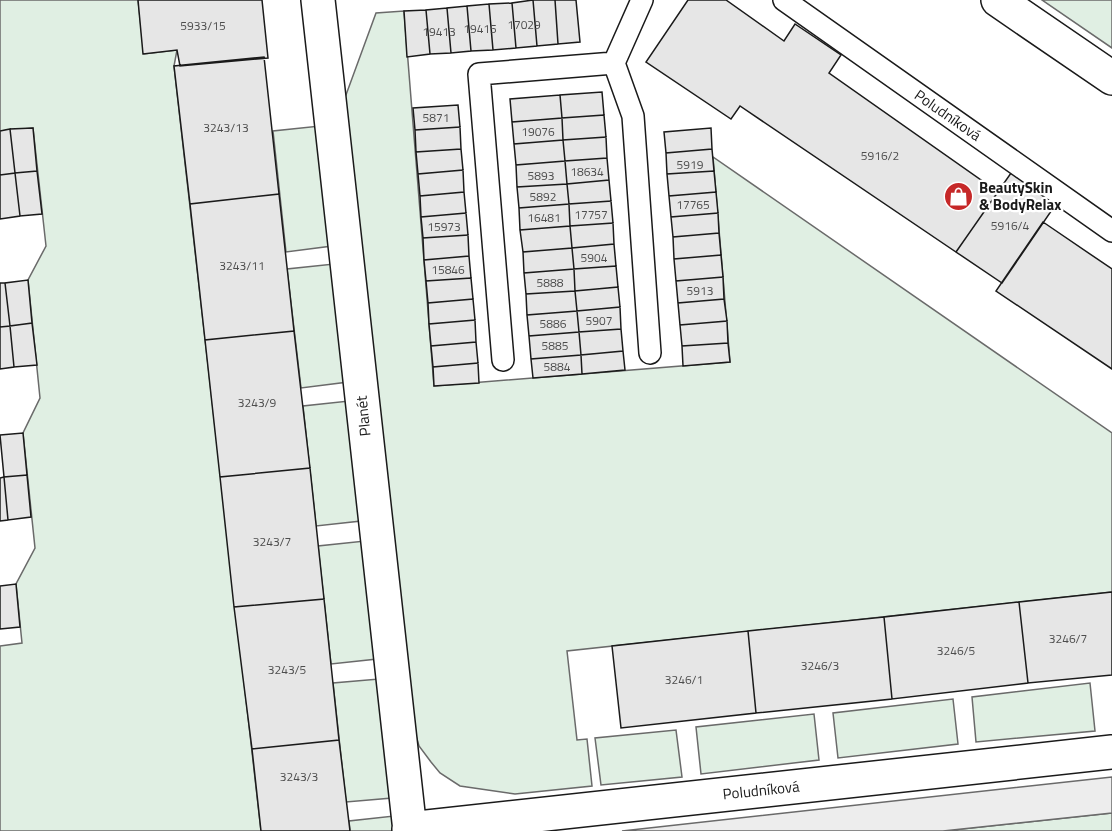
<svg xmlns="http://www.w3.org/2000/svg" width="1112" height="831" font-family="'Titillium Web',sans-serif">
  <style>
    .green { fill: #e0efe3; stroke: #6a6a6a; stroke-width: 1.5 }
    .parking { fill: #ededed; stroke: #6a6a6a; stroke-width: 1.5 }
    .building { fill: #e6e6e6; stroke: #1a1a1a; stroke-width: 1.5 }
    .lines { fill: none; stroke-linecap: round; stroke-linejoin: round }
    .lane-casing { stroke: #1a1a1a; stroke-width: 24 }
    .street-casing { stroke: #1a1a1a; stroke-width: 36 }
    .secondary-casing { stroke: #1a1a1a; stroke-width: 36 }
    .lane { stroke: #fff; stroke-width: 21 }
    .street { stroke: #fff; stroke-width: 33 }
    .secondary { stroke: #fff; stroke-width: 33 }
    .labels { text-anchor: middle; dominant-baseline: central; stroke-width: 4.5; stroke-linejoin: round; paint-order: stroke }
    .number-label { font-size: 12px; fill: #4d4d4d }
    .street-label { font-size: 15px; fill: #1a1a1a; stroke: #fff }
    .poi-label { font-size: 15px; font-weight: bold; fill: #1a1a1a; stroke: #fff; text-anchor: start }
  </style>
  <rect width="100%" height="100%" fill="#fff"/>
  <path class="green" d="M0,0h138l6,54 33,-4 -3,16 87,765h-261v-185l22,-3 -6,-59 19,-36 -12,-115 17,-35 -12,-118 18,-34 -13,-118 -33,3z
    M1042,0h70v48z
    M404,11l30,375 296,-24 -17,-205 399,276v159l-545,59 10,89 10,-1 5,47 -77,8 -55,-8 -20,-13 -9,-11 -12,-16 -5,-17 -71,-626 33,-90z
    M320,126l12,120 -46,6 -13,-121z
    M334,264l14,118 -47,6 -14,-119z
    M349,401l12,120 -45,5 -13,-120z
    M365,541l12,118 -46,5 -13,-118z
    M379,679l13,119 -46,4 -13,-119z
    M1090,683l5,48 -119,11 -4,-45z
    M953,699l5,45 -120,14 -5,-45z
    M814,714l5,46 -118,14 -5,-47z
    M676,730l6,47 -81,8 -6,-47z
    M1112,813v18h-169z
    M394,816l2,15h-46l-1,-10z"/>
  <path class="parking" d="M1112,777v36l-169,18h-321z"/>
  <path class="building" d="M138,0h124l6,58 -88,8 -3,-16 -34,4z
    M533,0l4,46 -21,2 -4,-45z
    M533,0h22l3,44 -21,2z
    M555,0h21l4,42 -22,2z
    M688,0h38l58,41 11,-17 46,31 -12,18 169,119 -42,60 -216,-146 -9,13 -85,-57z
    M512,3l4,45 -23,2 -4,-46z
    M489,4l4,46 -22,1 -4,-45z
    M467,6l4,45 -20,2 -4,-45z
    M447,8l4,45 -21,1 -4,-44z
    M426,10l4,44 -23,3 -3,-46z
    M264,57l15,137 -89,10 -16,-138z
    M602,92l2,23 -42,3 -2,-23z
    M560,95l2,23 -50,4 -2,-23z
    M458,105l2,22 -45,3 -2,-22z
    M604,115l2,22 -43,3 -1,-22z
    M562,118l1,22 -49,4 -2,-22z
    M460,127l1,22 -45,3 -1,-22z
    M33,128l4,43 -22,2 -5,-44z
    M711,128l1,21 -46,4 -2,-21z
    M10,129l5,44 -15,2v-44z
    M606,137l1,21 -42,3 -2,-21z
    M563,140l2,21 -49,4 -2,-21z
    M461,149l2,21 -45,4 -2,-22z
    M712,149l2,22 -47,3 -1,-21z
    M607,158l2,22 -42,4 -2,-23z
    M565,161l2,23 -50,3 -1,-22z
    M463,170l1,22 -44,4 -2,-22z
    M37,171l5,43 -22,2 -5,-43z
    M714,171l2,21 -47,4 -2,-22z
    M15,173l5,43 -20,3v-44z
    M1011,173l45,31 -54,79 -46,-31z
    M609,180l2,21 -42,3 -2,-20z
    M567,184l2,20 -50,4 -2,-21z
    M464,192l2,21 -45,4 -1,-21z
    M716,192l2,21 -47,4 -2,-21z
    M279,194l15,137 -89,9 -15,-136z
    M611,201l2,22 -43,3 -1,-22z
    M569,204l1,22 -50,4 -1,-22z
    M466,213l2,22 -45,3 -2,-21z
    M718,213l1,20 -46,4 -2,-20z
    M1043,222l69,47v100l-116,-78z
    M613,223l1,21 -42,4 -2,-22z
    M570,226l2,22 -49,4 -3,-22z
    M719,233l2,22 -47,4 -1,-22z
    M468,235l1,21 -45,4 -1,-22z
    M614,244l2,22 -42,3 -2,-21z
    M572,248l2,21 -50,4 -1,-21z
    M721,255l2,22 -47,4 -2,-22z
    M469,256l2,22 -45,3 -2,-21z
    M616,266l2,21 -43,4 -1,-22z
    M574,269l1,22 -49,3 -2,-21z
    M723,277l1,22 -46,4 -2,-22z
    M471,278l2,21 -45,4 -2,-22z
    M28,280l4,43 -22,3 -5,-43z
    M0,283h5l5,43 -10,1z
    M618,287l2,20 -43,4 -2,-20z
    M575,291l2,20 -50,4 -1,-21z
    M473,299l2,21 -46,4 -1,-21z
    M724,299l3,22 -47,4 -2,-22z
    M620,307l1,22 -42,3 -2,-21z
    M577,311l2,21 -50,4 -2,-21z
    M475,320l1,22 -45,4 -2,-22z
    M727,321l1,22 -46,3 -2,-21z
    M32,323l5,42 -23,2 -4,-41z
    M10,326l4,41 -14,2v-42z
    M621,329l2,22 -42,4 -2,-23z
    M294,331l16,137 -90,9 -15,-137z
    M579,332l2,23 -50,4 -2,-23z
    M476,342l2,21 -45,4 -2,-21z
    M728,343l2,19 -47,4 -1,-20z
    M623,351l2,19 -43,4 -1,-19z
    M581,355l1,19 -49,4 -2,-19z
    M478,363l1,20 -45,3 -1,-19z
    M23,433l4,42 -23,2 -4,-42z
    M310,468l14,131 -90,8 -14,-130z
    M27,475l4,42 -23,3 -4,-43z
    M4,477l4,43 -8,1v-43z
    M16,584l4,43 -20,2v-43z
    M1112,592v83l-84,8 -9,-81z
    M324,599l15,141 -87,9 -18,-142z
    M1019,602l9,81 -136,16 -8,-82z
    M884,617l8,82 -136,14 -8,-82z
    M748,631l8,82 -135,15 -9,-82z
    M339,740l11,91h-89l-9,-82z"/>
  <g class="lines">
    <defs>
      <path id="lane" d="M784,0l328,231
        M614,63l19,53 17,237
        M503,360l-24,-286 135,-11 28,-63"/>
      <path id="street" d="M318,0l92,831
        M409,829l703,-77"/>
      <path id="secondary" d="M998,0l114,78"/>
    </defs>
    <use href="#lane" class="lane-casing"/>
    <use href="#street" class="street-casing"/>
    <use href="#secondary" class="secondary-casing"/>
    <use href="#lane" class="lane"/>
    <use href="#street" class="street"/>
    <use href="#secondary" class="secondary"/>
  </g>
  <defs>
    <symbol id="shop-disc" viewBox="-11 -11 22 22"><circle r="9.5" fill="#c62828" stroke="#fff"/><path d="M-5-2.5h2.3a2.7 3.5 0 0 1 5.4 0H5L5.5 6h-11ZM-1.5-2.5h3a1.5 2.3 0 0 0-3 0Z" fill="#fff"/></symbol>
  </defs>
  <g fill-rule="evenodd">
    <use href="#shop-disc" x="942" y="180" width="33" height="33"/>
  </g>
  <g class="labels">
    <g class="number-label">
      <text x="524" y="24">17029</text>
      <text x="203" y="25">5933/15</text>
      <text x="480" y="28">19415</text>
      <text x="439" y="31">19413</text>
      <text x="436" y="117">5871</text>
      <text x="226" y="127">3243/13</text>
      <text x="538" y="131">19076</text>
      <text x="880" y="155">5916/2</text>
      <text x="690" y="164">5919</text>
      <text x="587" y="171">18634</text>
      <text x="541" y="175">5893</text>
      <text x="543" y="196">5892</text>
      <text x="693" y="204">17765</text>
      <text x="591" y="214">17757</text>
      <text x="544" y="217">16481</text>
      <text x="1010" y="225">5916/4</text>
      <text x="444" y="226">15973</text>
      <text x="594" y="257">5904</text>
      <text x="242" y="265">3243/11</text>
      <text x="448" y="269">15846</text>
      <text x="550" y="282">5888</text>
      <text x="700" y="290">5913</text>
      <text x="599" y="320">5907</text>
      <text x="553" y="323">5886</text>
      <text x="555" y="345">5885</text>
      <text x="557" y="366">5884</text>
      <text x="257" y="402">3243/9</text>
      <text x="272" y="541">3243/7</text>
      <text x="1068" y="638">3246/7</text>
      <text x="956" y="650">3246/5</text>
      <text x="820" y="665">3246/3</text>
      <text x="287" y="669">3243/5</text>
      <text x="684" y="679">3246/1</text>
      <text x="299" y="776">3243/3</text>
    </g>
    <g class="street-label">
      <text transform="translate(948 115) rotate(35)">Poludníková</text>
      <text transform="translate(363 416) rotate(-96)">Planét</text>
      <text transform="translate(761 790) rotate(-6)">Poludníková</text>
    </g>
    <g class="poi-label">
      <text x="979" y="187">BeautySkin<tspan x="979" dy="17">&amp; BodyRelax</tspan></text>
    </g>
  </g>
</svg>
